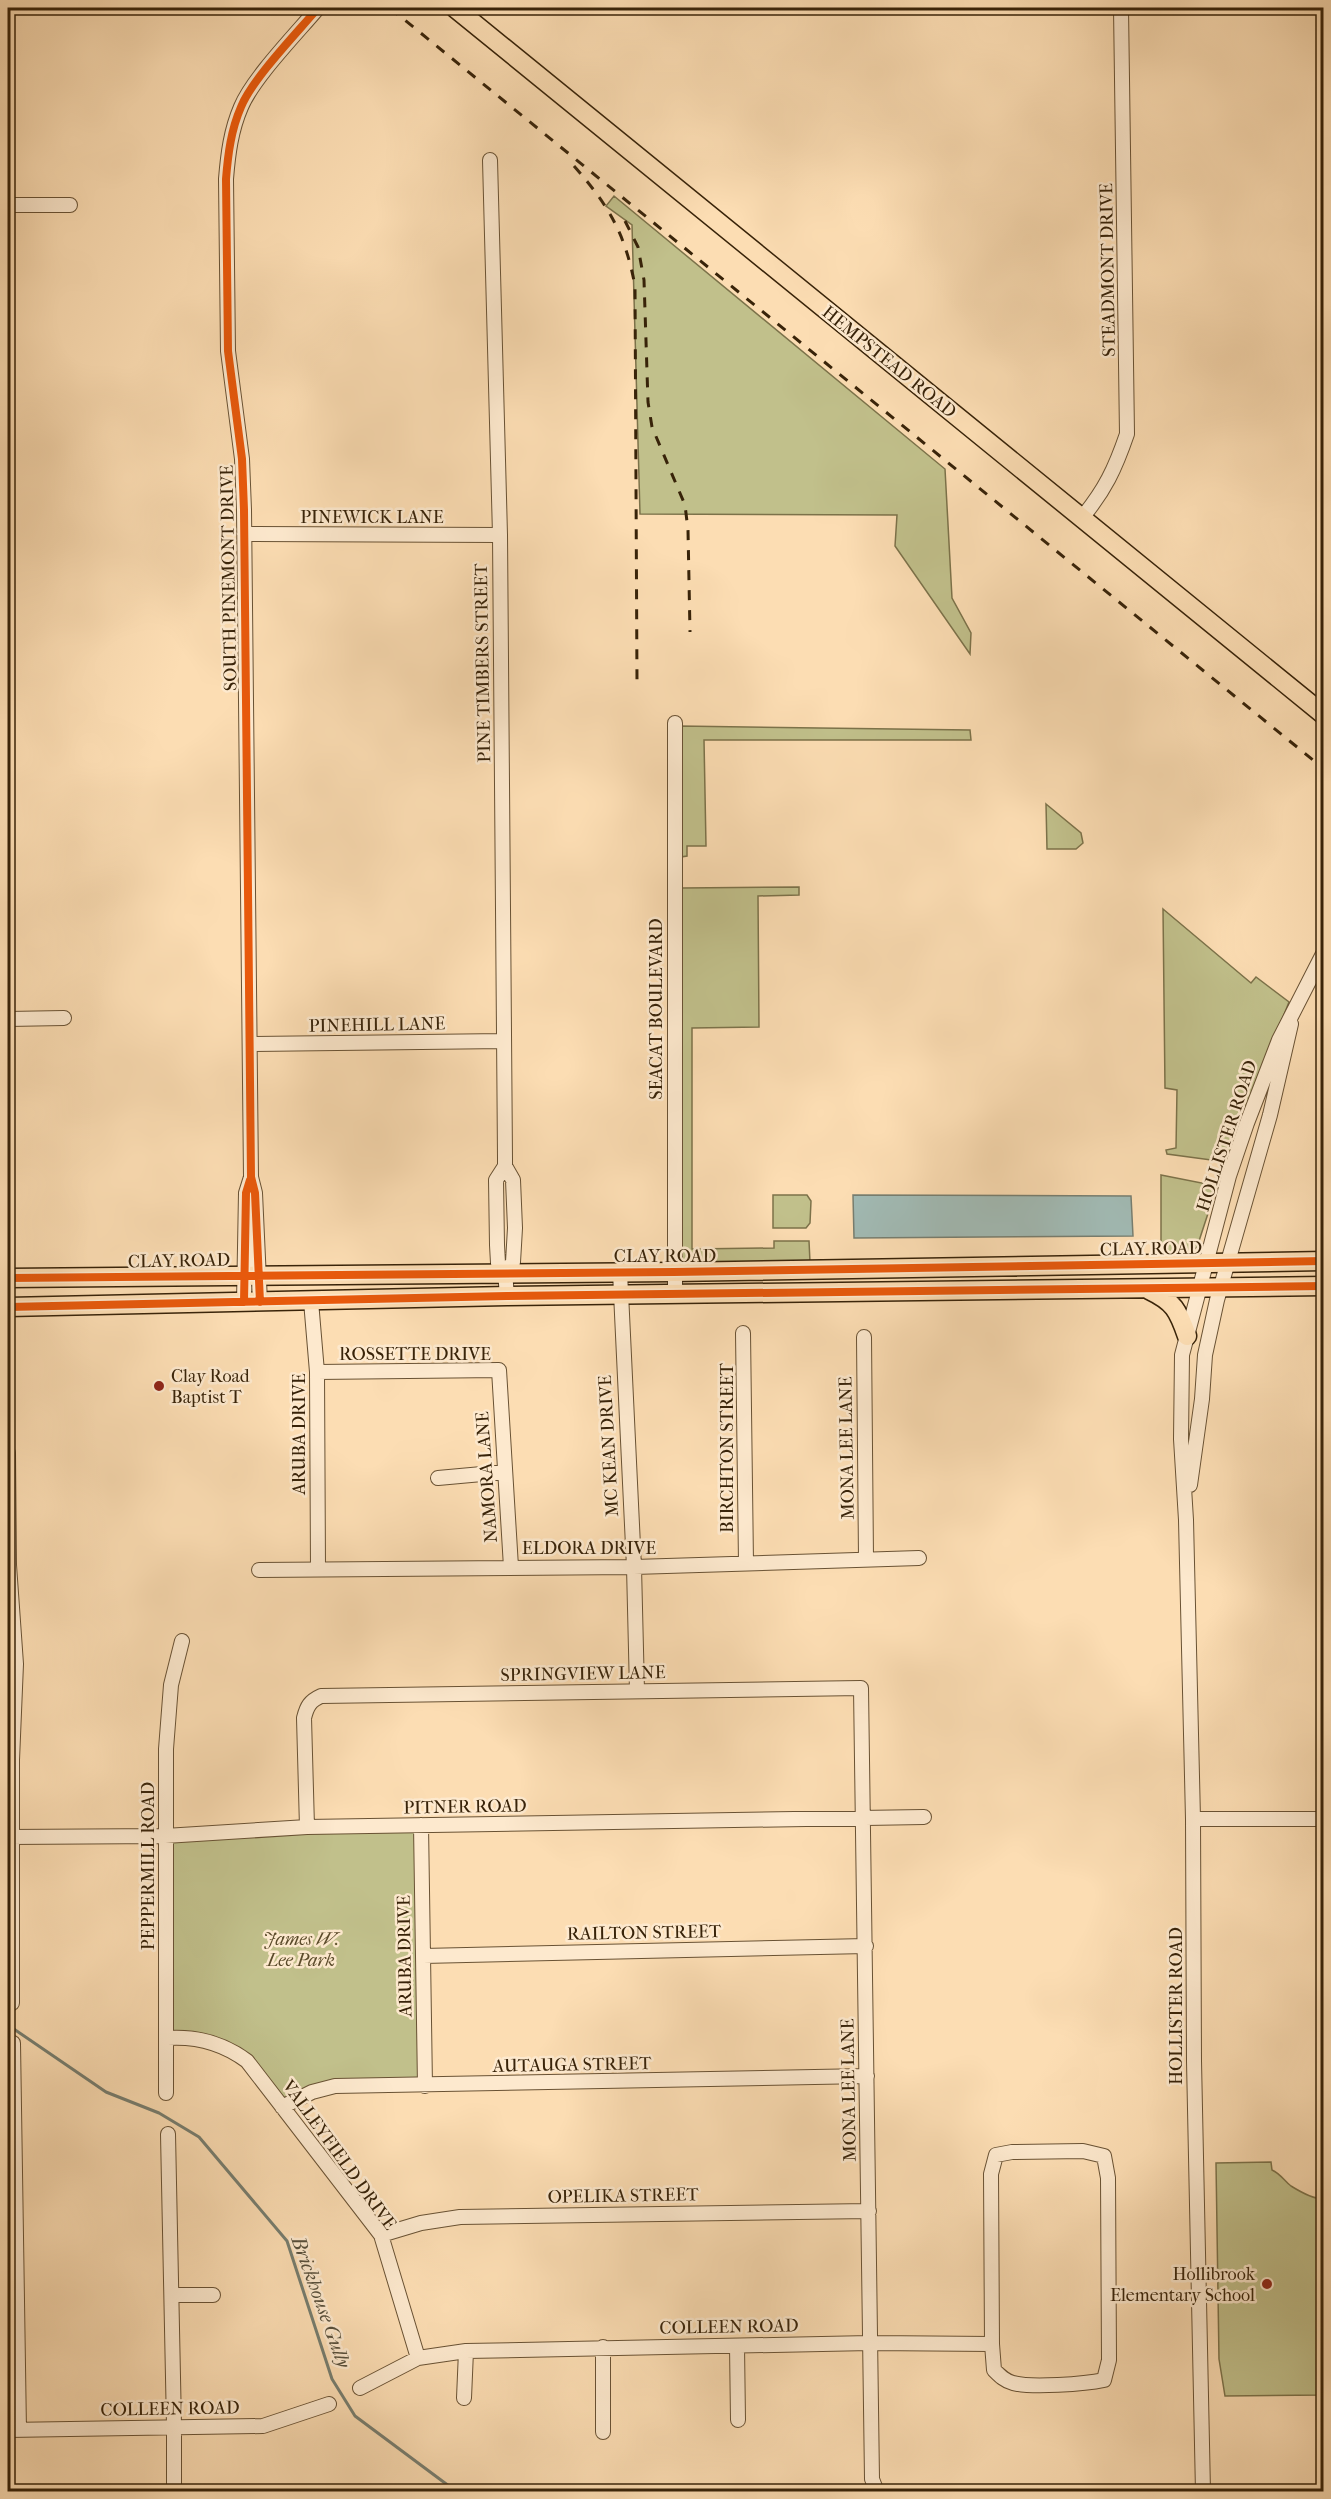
<svg xmlns="http://www.w3.org/2000/svg" width="1331" height="2499" font-family="'IM FELL French Canon',serif">
  <style>
    .green { fill: #c1c08b; stroke: #7c724a; stroke-width: 1.5 }
    .water { fill: #a1bab4; stroke: #777e70; stroke-width: 1.5 }
    .lines { fill: none; stroke-linecap: round; stroke-linejoin: round }
    .stream { stroke: #777e70; stroke-width: 3 }
    .minor-casing { stroke: #695234; stroke-width: 16 }
    .major-casing { stroke: #382309; stroke-width: 21 }
    .minor { stroke: #fde9ce; stroke-width: 14 }
    .major { stroke: #fcddb3; stroke-width: 18 }
    .rail { stroke: #382309; stroke-width: 3; stroke-dasharray: 10 10; stroke-linecap: butt }
    .cycleway-casing { stroke: #fde9ce; stroke-width: 11 }
    .cycleway { stroke: #e8590c; stroke-width: 8 }
    .poi-dot { fill: #8f2418; stroke: #fde9ce; stroke-width: 2 }
    .labels { text-anchor: middle; dominant-baseline: central; stroke-width: 5; stroke-linejoin: round; paint-order: stroke }
    .street-label { font-size: 18px; fill: #382309; stroke: #fde9ce }
    .poi-label { font-size: 18px; fill: #382309; stroke: #fde9ce; text-anchor: start }
    .park-label { font-size: 18px; font-style: italic; fill: #5a4a2a; stroke: #fde9ce }
    .water-label { font-size: 20px; font-style: italic; fill: #58503c; stroke: #fde9ce }
  </style>
  <rect width="100%" height="100%" fill="#fcddb3"/>
  <filter id="stains"><feTurbulence type="fractalNoise" baseFrequency=".00333" numOctaves="4"/><feColorMatrix values="0 0 0 0 .2 0 0 0 0 .09 0 0 0 0 .02 0 0 0 .5 -.17"/></filter>
  <radialGradient id="worn" r=".72"><stop offset=".6" stop-color="#630" stop-opacity="0"/><stop offset="1" stop-color="#630" stop-opacity=".3"/></radialGradient>
  <path class="green" d="M614,196l331,273 7,129 19,35 -1,21 -75,-108 2,-31 -257,-1 -8,-289 -26,-19z
    M679,726l291,4 1,10h-267l2,106h-19v10l-6,1 1,31 117,-1v8l-41,1 1,131 -67,1v221l82,-1v-7h35l1,21 -130,1z
    M1046,804l35,29 2,10 -7,6h-29z
    M1163,909l88,74 5,-6 33,25 -63,160 -59,-8 -1,-4 10,-2 1,-58 -12,-2z
    M1161,1175l56,11 -20,61 -8,6 -23,1 -5,-6z
    M773,1195h34l4,6 -1,22 -4,5h-33z
    M421,1825l4,261h-81l-62,21 -46,-54 -69,-15 -2,-202z
    M1271,2162l1,8c9,4 12,11 19,16 8,5 23,13 32,13v196l-98,1 -6,-37 -3,-196z"/>
  <path class="water" d="M853,1195l278,1 2,40 -279,2z"/>
  <g class="lines">
    <path class="stream" d="M8,2025l98,67 53,21 40,24 88,104 45,138 23,37 102,76"/>
    <defs>
      <path id="minor" d="M490,160l10,375 5,623v8l-9,14 1,65 1,18 7,9 2,24
        M8,205h62
        M1081,519c24,-29 34,-50 46,-85l-6,-426
        M244,534l256,1
        M8,1019l56,-1
        M250,1044l254,-3
        M505,1166l8,14 2,48 -2,34 -8,10
        M620,1272l14,295 3,124
        M675,1295v-572
        M311,1301l6,71 1,196
        M244,1302l2,-109 5,-16
        M260,1302l-5,-109 -4,-16 -7,-667 -2,-51 -14,-108 -2,-172c2,-25 5,-49 15,-72 12,-29 56,-74 77,-99
        M743,1333l3,230
        M864,1337l2,222
        M317,1372l182,-2 12,197
        M8,1453l1,112 7,99 -4,96v243
        M438,1478l66,-6
        M1190,1485l12,-86 3,-44 12,-55 53,-185 21,-91
        M259,1570l375,-3 285,-9
        M1193,1819h131
        M421,1825l4,261
        M307,1827l-3,-109c3,-12 6,-17 17,-22l540,-8 11,791 5,13
        M8,1837l157,-1 142,-9 617,-10
        M423,1956l443,-10
        M167,2038c30,-2 56,5 80,23l134,174 37,123
        M13,2043l6,387
        M166,2093v-344l5,-64 11,-44
        M282,2107l30,-15 23,-6 532,-10
        M168,2134l6,292v66
        M1083,2151l21,5 4,22 1,182 -5,20c-19,4 -73,8 -91,3 -8,-2 -13,-7 -19,-13l-2,-26 -1,-170 5,-19 16,-3z
        M381,2235l40,-12 39,-6 409,-6
        M172,2295h41
        M737,2346l1,74
        M603,2347v85
        M360,2388l58,-30 48,-7 404,-8 122,1
        M464,2398l2,-47
        M8,2430l255,-4 66,-22
        M1203,2492l-9,-431 -1,-242 -7,-299 -5,-81 1,-84 47,-179 18,-53 32,-83 45,-88"/>
      <path id="major" d="M455,8l869,707
        M8,1278l666,-6 650,-11
        M1149,1290c25,12 29,20 38,46
        M8,1307l499,-11 817,-10"/>
    </defs>
    <use href="#minor" class="minor-casing"/>
    <use href="#major" class="major-casing"/>
    <use href="#minor" class="minor"/>
    <use href="#major" class="major"/>
    <path class="rail" d="M390,8l934,761
      M574,166c35,40 51,67 61,120l2,397
      M625,221l13,26 6,33 4,122 4,25 33,78 3,25 2,102"/>
    <defs>
      <path id="cycleway" d="M8,1278l666,-6 650,-11
        M244,1302l2,-109 4,-13
        M260,1302l-5,-109 -4,-16 -7,-667 -2,-51 -14,-108 -2,-172c2,-25 5,-49 15,-72 12,-29 56,-74 77,-99
        M8,1307l499,-11 817,-10"/>
    </defs>
    <use href="#cycleway" class="cycleway-casing"/>
    <use href="#cycleway" class="cycleway"/>
  </g>
  <g class="poi-dot">
    <circle cx="159" cy="1386" r="6"/>
    <circle cx="1267" cy="2284" r="6"/>
  </g>
  <g class="labels">
    <g class="street-label">
      <text transform="translate(1108 270) rotate(-91)">STEADMONT DRIVE</text>
      <text transform="translate(889 362) rotate(39)">HEMPSTEAD ROAD</text>
      <text x="372" y="517">PINEWICK LANE</text>
      <text transform="translate(229 578) rotate(-91)">SOUTH PINEMONT DRIVE</text>
      <text transform="translate(483 663) rotate(-91)">PINE TIMBERS STREET</text>
      <text transform="translate(656 1009) rotate(-90)">SEACAT BOULEVARD</text>
      <text transform="translate(377 1025) rotate(-1)">PINEHILL LANE</text>
      <text transform="translate(1227 1136) rotate(-72)">HOLLISTER ROAD</text>
      <text transform="translate(1151 1249) rotate(-1)">CLAY ROAD</text>
      <text x="665" y="1256">CLAY ROAD</text>
      <text transform="translate(179 1261) rotate(-1)">CLAY ROAD</text>
      <text x="415" y="1354">ROSSETTE DRIVE</text>
      <text transform="translate(299 1434) rotate(-90)">ARUBA DRIVE</text>
      <text transform="translate(609 1446) rotate(-93)">MC KEAN DRIVE</text>
      <text transform="translate(727 1448) rotate(-90)">BIRCHTON STREET</text>
      <text transform="translate(847 1448) rotate(-91)">MONA LEE LANE</text>
      <text transform="translate(487 1477) rotate(-94)">NAMORA LANE</text>
      <text x="589" y="1548">ELDORA DRIVE</text>
      <text transform="translate(583 1674) rotate(-1)">SPRINGVIEW LANE</text>
      <text transform="translate(465 1807) rotate(-1)">PITNER ROAD</text>
      <text transform="translate(148 1866) rotate(-90)">PEPPERMILL ROAD</text>
      <text transform="translate(644 1933) rotate(-1)">RAILTON STREET</text>
      <text transform="translate(405 1956) rotate(-91)">ARUBA DRIVE</text>
      <text transform="translate(1176 2006) rotate(-90)">HOLLISTER ROAD</text>
      <text transform="translate(572 2065) rotate(-1)">AUTAUGA STREET</text>
      <text transform="translate(849 2090) rotate(-91)">MONA LEE LANE</text>
      <text transform="translate(339 2155) rotate(54)">VALLEYFIELD DRIVE</text>
      <text transform="translate(623 2196) rotate(-1)">OPELIKA STREET</text>
      <text transform="translate(729 2327) rotate(-1)">COLLEEN ROAD</text>
      <text transform="translate(170 2409) rotate(-1)">COLLEEN ROAD</text>
    </g>
    <g class="poi-label">
      <text x="171" y="1376">Clay Road<tspan x="171" dy="21">Baptist T</tspan></text>
      <text x="1255" y="2274" text-anchor="end">Hollibrook<tspan x="1255" dy="21">Elementary School</tspan></text>
    </g>
    <g class="park-label">
      <text x="301" y="1939">James W.<tspan x="301" dy="21">Lee Park</tspan></text>
    </g>
    <g class="water-label">
      <text transform="translate(321 2302) rotate(70)">Brickhouse Gully</text>
    </g>
  </g>
  <rect width="1331" height="2499" fill="none" stroke="#fcddb3" stroke-width="30"/>
  <rect x="9" y="9" width="1313" height="2481" fill="none" stroke="#382309" stroke-width="3"/>
  <rect x="15" y="15" width="1301" height="2469" fill="none" stroke="#382309" stroke-width="1.5"/>
  <rect width="100%" height="100%" filter="url(#stains)"/>
  <rect width="100%" height="100%" fill="url(#worn)"/>
</svg>
